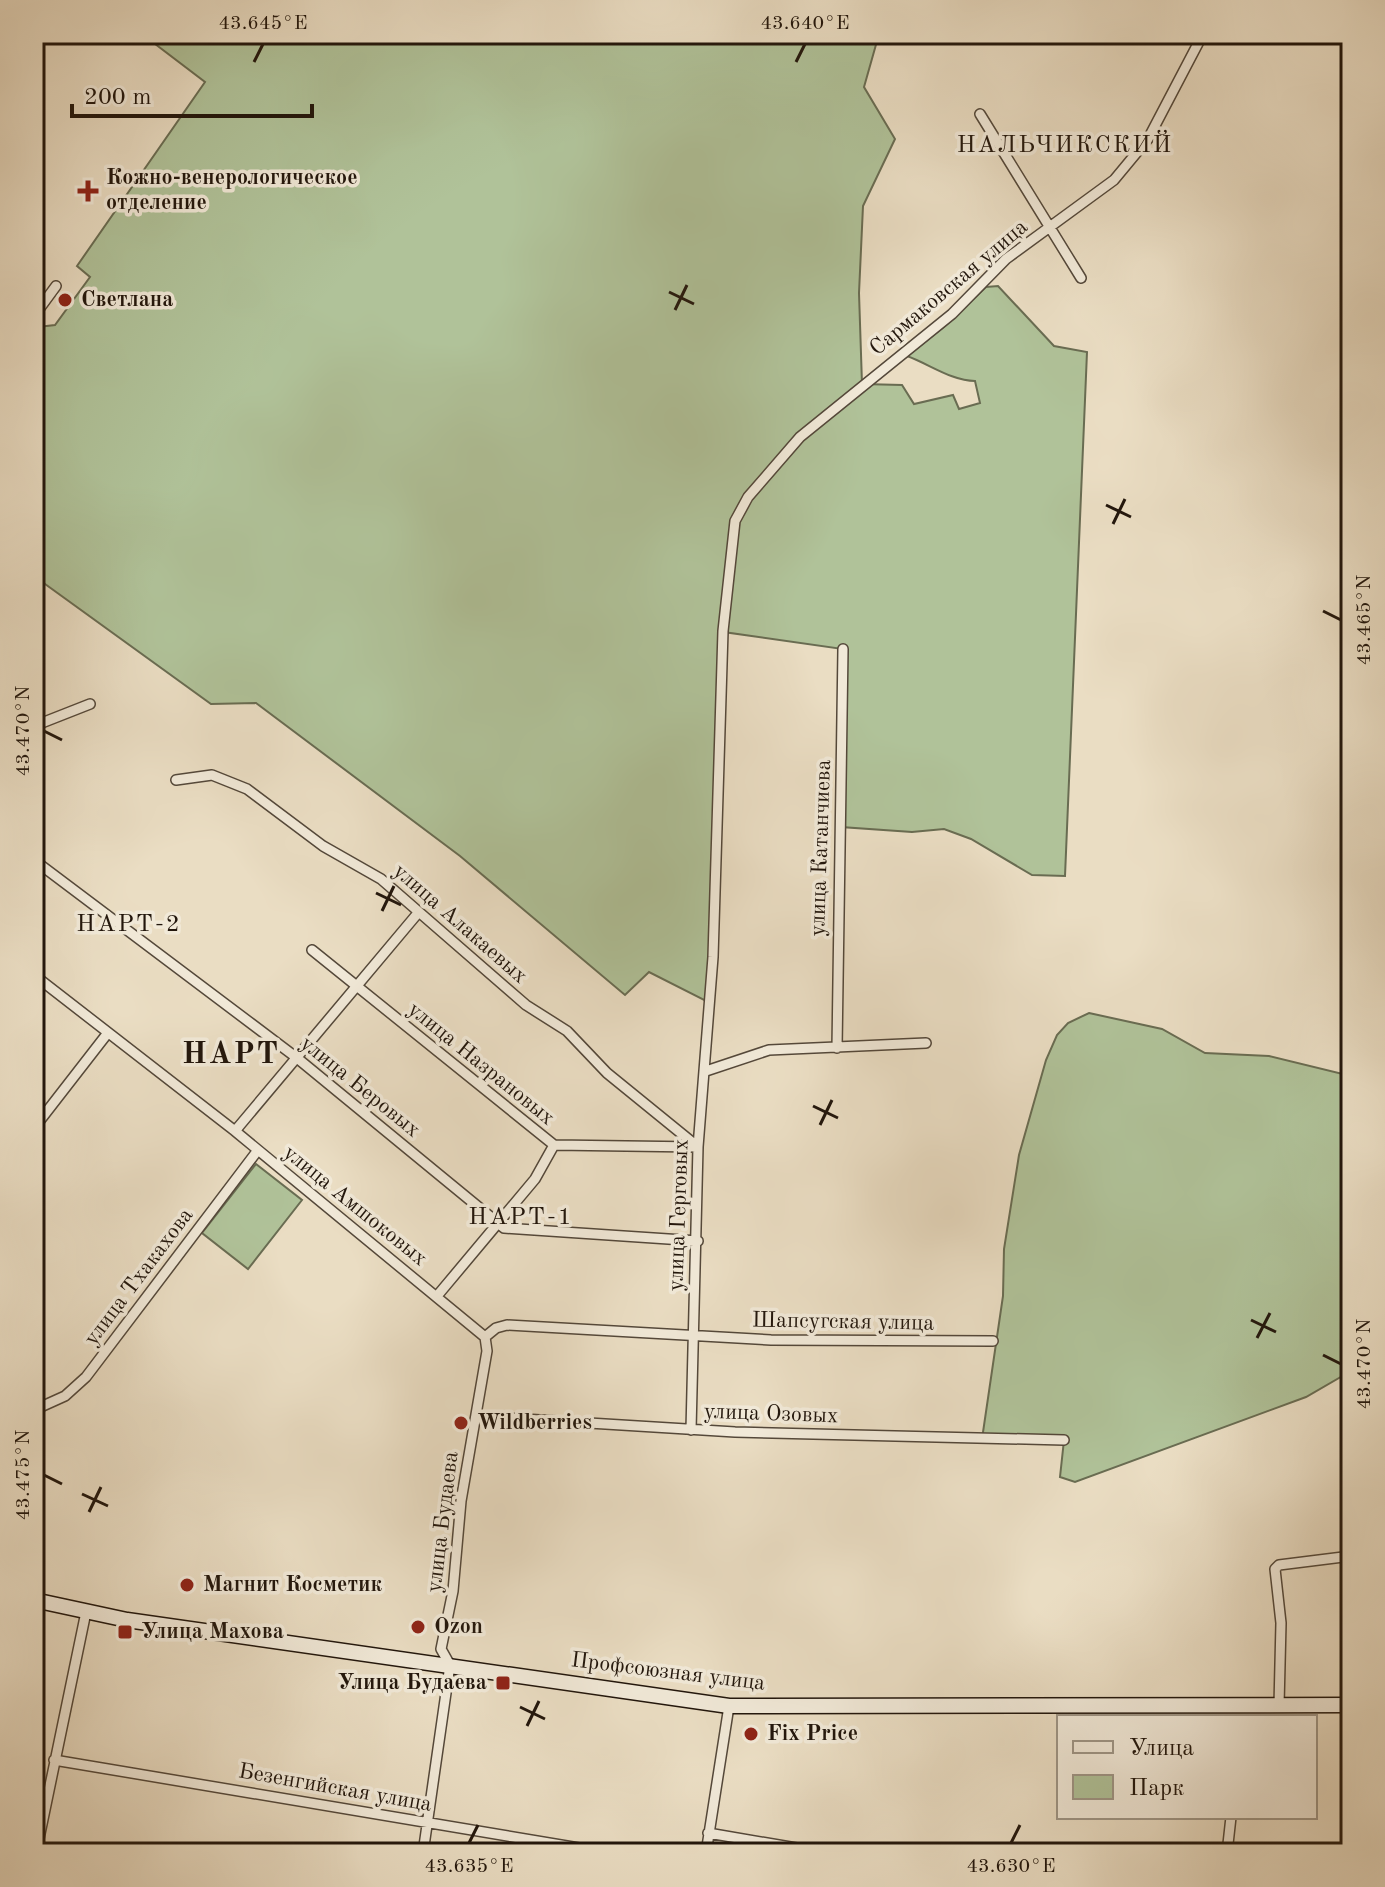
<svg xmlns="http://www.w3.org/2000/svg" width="1385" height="1887" font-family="'Old Standard TT',serif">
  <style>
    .green { fill: #b0c299; stroke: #696c52; stroke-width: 2 }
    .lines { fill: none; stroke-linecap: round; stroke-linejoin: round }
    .street-casing { stroke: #54483a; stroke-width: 12 }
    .secondary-casing { stroke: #22160c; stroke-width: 17 }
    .street { stroke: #f1e9d8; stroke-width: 9 }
    .secondary { stroke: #f1e9d8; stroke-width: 14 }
    .ticks { fill: none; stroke: #22160c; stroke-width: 3 }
    .poi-dot { fill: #8f2418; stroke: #f1e9d8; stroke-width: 3 }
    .labels { text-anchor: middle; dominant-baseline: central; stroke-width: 7; stroke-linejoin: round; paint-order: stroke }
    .poi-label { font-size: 22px; font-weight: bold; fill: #22160c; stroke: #f1e9d8; text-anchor: start }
    .street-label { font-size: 22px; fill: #22160c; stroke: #f1e9d8 }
    .neighbourhood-label { font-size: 24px; letter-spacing: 2px; fill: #22160c; stroke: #f1e9d8 }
    .district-label { font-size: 30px; font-weight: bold; letter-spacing: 2px; fill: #22160c; stroke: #f1e9d8 }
    .neatline { fill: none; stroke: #22160c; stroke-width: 3 }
    .ticks-label { font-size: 20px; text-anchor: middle; fill: #22160c }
  </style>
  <rect width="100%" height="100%" fill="#eaddc3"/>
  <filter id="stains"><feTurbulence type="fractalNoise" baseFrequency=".0025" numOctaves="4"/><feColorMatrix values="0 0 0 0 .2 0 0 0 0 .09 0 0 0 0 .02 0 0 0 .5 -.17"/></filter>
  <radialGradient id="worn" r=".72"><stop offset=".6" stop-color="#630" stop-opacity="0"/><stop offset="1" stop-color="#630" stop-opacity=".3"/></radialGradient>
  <path class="green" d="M142,34h737l-15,53 31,52 -32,67 -4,87 3,91 40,1 12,19 39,-9 6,14 21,-6 -5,-22c-23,0 -46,-17 -68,-25l38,-30 41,-39 12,-1 56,60 33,6 -22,524 -33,-1 -61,-36 -27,-10 -32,3 -71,-5 2,-178 -120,-17 -15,370 -59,-30 -24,23 -165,-139 -204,-153 -45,1 -177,-128v-244l4,-5 17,-2 35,-48 -13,-11 128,-184z
    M1089,1013l73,16 43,24 64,3 82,20v295l-45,26 -231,85 -15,-5 4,-37 -82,-1 21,-143 1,-47 15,-94 27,-95 11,-25 11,-12z
    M256,1164l46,36 -54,69 -46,-36z"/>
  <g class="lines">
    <defs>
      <path id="street" d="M980,114l101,164
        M34,316l22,-30
        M34,726l56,-22
        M176,780l36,-5 35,14 76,57 58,33 145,126 41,26 40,42 91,74
        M34,860l263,198 207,170 194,13
        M312,950l242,195 144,2
        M34,975l201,156 250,206
        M837,1048l6,-399
        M706,1071l63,-21 157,-7
        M34,1128l73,-94
        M235,1131l183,-218
        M437,1296l98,-117 19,-34
        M485,1337l11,-9 11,-3 264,15 222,1
        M34,1410l31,-14 21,-19 172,-227
        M476,1416l259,16 329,8
        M691,1430l7,-283 15,-190 10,-326 12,-110 13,-24 52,-60 152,-123 54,-55 108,-79 34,-41 55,-105
        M1279,1705l2,-82 -6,-54 4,-4 72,-9
        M54,1760l555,93
        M708,1833l118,20
        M36,1853l50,-241
        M423,1853l27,-188 -9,-16 12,-58 8,-90 26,-150 -2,-14
        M706,1853l23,-147
        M1227,1853l4,-36"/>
      <path id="secondary" d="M34,1600l93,20 602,86 622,-1"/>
    </defs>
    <use href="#street" class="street-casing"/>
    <use href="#secondary" class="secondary-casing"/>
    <use href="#street" class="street"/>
    <use href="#secondary" class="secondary"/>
  </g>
  <path class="ticks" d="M254,62l9,-18M796,62l9,-18M669,292l25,12M675,310l12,-25M1106,505l25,12M1113,524l12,-25M1323,611l18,9M44,731l18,9M376,893l25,12M382,911l12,-25M813,1106l25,12M820,1125l12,-25M1251,1320l25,12M1257,1338l13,-25M1323,1355l18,9M44,1475l18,9M82,1494l26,12M89,1512l12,-25M520,1707l25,12M527,1726l12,-25M469,1843l9,-18M1011,1843l9,-18"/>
  <g class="poi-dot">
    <path d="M84 179h8v8h8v8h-8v8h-8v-8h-8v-8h8z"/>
    <circle cx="65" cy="300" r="8"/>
    <circle cx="461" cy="1423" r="8"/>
    <circle cx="187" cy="1585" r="8"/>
    <circle cx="418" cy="1627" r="8"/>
    <rect x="117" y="1624" width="16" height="16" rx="4"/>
    <rect x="495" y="1675" width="16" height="16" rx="4"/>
    <circle cx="751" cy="1734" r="8"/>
  </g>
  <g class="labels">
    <g class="poi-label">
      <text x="106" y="178">Кожно-венерологическое<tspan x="106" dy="25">отделение</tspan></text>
      <text x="81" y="300">Светлана</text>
      <text x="477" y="1423">Wildberries</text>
      <text x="203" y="1585">Магнит Косметик</text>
      <text x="434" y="1627">Ozon</text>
      <text x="141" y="1632">Улица Махова</text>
      <text x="487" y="1683" text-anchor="end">Улица Будаева</text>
      <text x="767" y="1734">Fix Price</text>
    </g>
    <g class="street-label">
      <text transform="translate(949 288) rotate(-40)">Сармаковская улица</text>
      <text transform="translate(821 848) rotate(-88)">улица Катанчиева</text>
      <text transform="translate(460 924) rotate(41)">улица Алакаевых</text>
      <text transform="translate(481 1064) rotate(39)">улица Назрановых</text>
      <text transform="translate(360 1087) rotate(39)">улица Беровых</text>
      <text transform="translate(355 1206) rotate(39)">улица Амшоковых</text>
      <text transform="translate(679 1215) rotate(-88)">улица Герговых</text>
      <text transform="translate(139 1277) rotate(-53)">улица Тхакахова</text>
      <text transform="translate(843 1322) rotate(1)">Шапсугская улица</text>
      <text transform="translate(771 1414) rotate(2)">улица Озовых</text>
      <text transform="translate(443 1522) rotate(-83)">улица Будаева</text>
      <text transform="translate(668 1672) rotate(7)">Профсоюзная улица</text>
      <text transform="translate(335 1788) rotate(10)">Безенгийская улица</text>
    </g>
    <g class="neighbourhood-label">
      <text x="1065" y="146">НАЛЬЧИКСКИЙ</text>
      <text x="129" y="925">НАРТ-2</text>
      <text x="521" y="1218">НАРТ-1</text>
    </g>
    <g class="district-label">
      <text x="231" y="1055">НАРТ</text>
    </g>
  </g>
  <rect width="1385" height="1887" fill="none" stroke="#eaddc3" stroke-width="88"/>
  <rect x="1057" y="1715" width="260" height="104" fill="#f1e9d8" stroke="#9e9586" stroke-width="2"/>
  <rect x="1073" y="1741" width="40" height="12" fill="#f1e9d8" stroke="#9e9586" stroke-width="2"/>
  <text x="1129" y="1755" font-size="24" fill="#22160c">Улица</text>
  <rect x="1073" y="1775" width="40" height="24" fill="#b0c299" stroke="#9e9586" stroke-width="2"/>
  <text x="1129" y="1795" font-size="24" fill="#22160c">Парк</text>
  <path d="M72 104v12h240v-12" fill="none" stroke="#22160c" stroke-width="4"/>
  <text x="84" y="104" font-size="24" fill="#22160c" stroke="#f1e9d8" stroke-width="6" paint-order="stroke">200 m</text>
  <rect x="44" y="44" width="1297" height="1799" class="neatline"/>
  <g class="ticks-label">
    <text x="263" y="29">43.645°E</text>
    <text x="805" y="29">43.640°E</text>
    <text transform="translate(1363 620) rotate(-90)" y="7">43.465°N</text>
    <text transform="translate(22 731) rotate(-90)" y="7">43.470°N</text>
    <text transform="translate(1363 1364) rotate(-90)" y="7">43.470°N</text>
    <text transform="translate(22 1475) rotate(-90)" y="7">43.475°N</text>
    <text x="469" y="1872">43.635°E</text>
    <text x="1011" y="1872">43.630°E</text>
  </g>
  <rect width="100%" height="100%" filter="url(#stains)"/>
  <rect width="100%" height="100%" fill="url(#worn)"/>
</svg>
